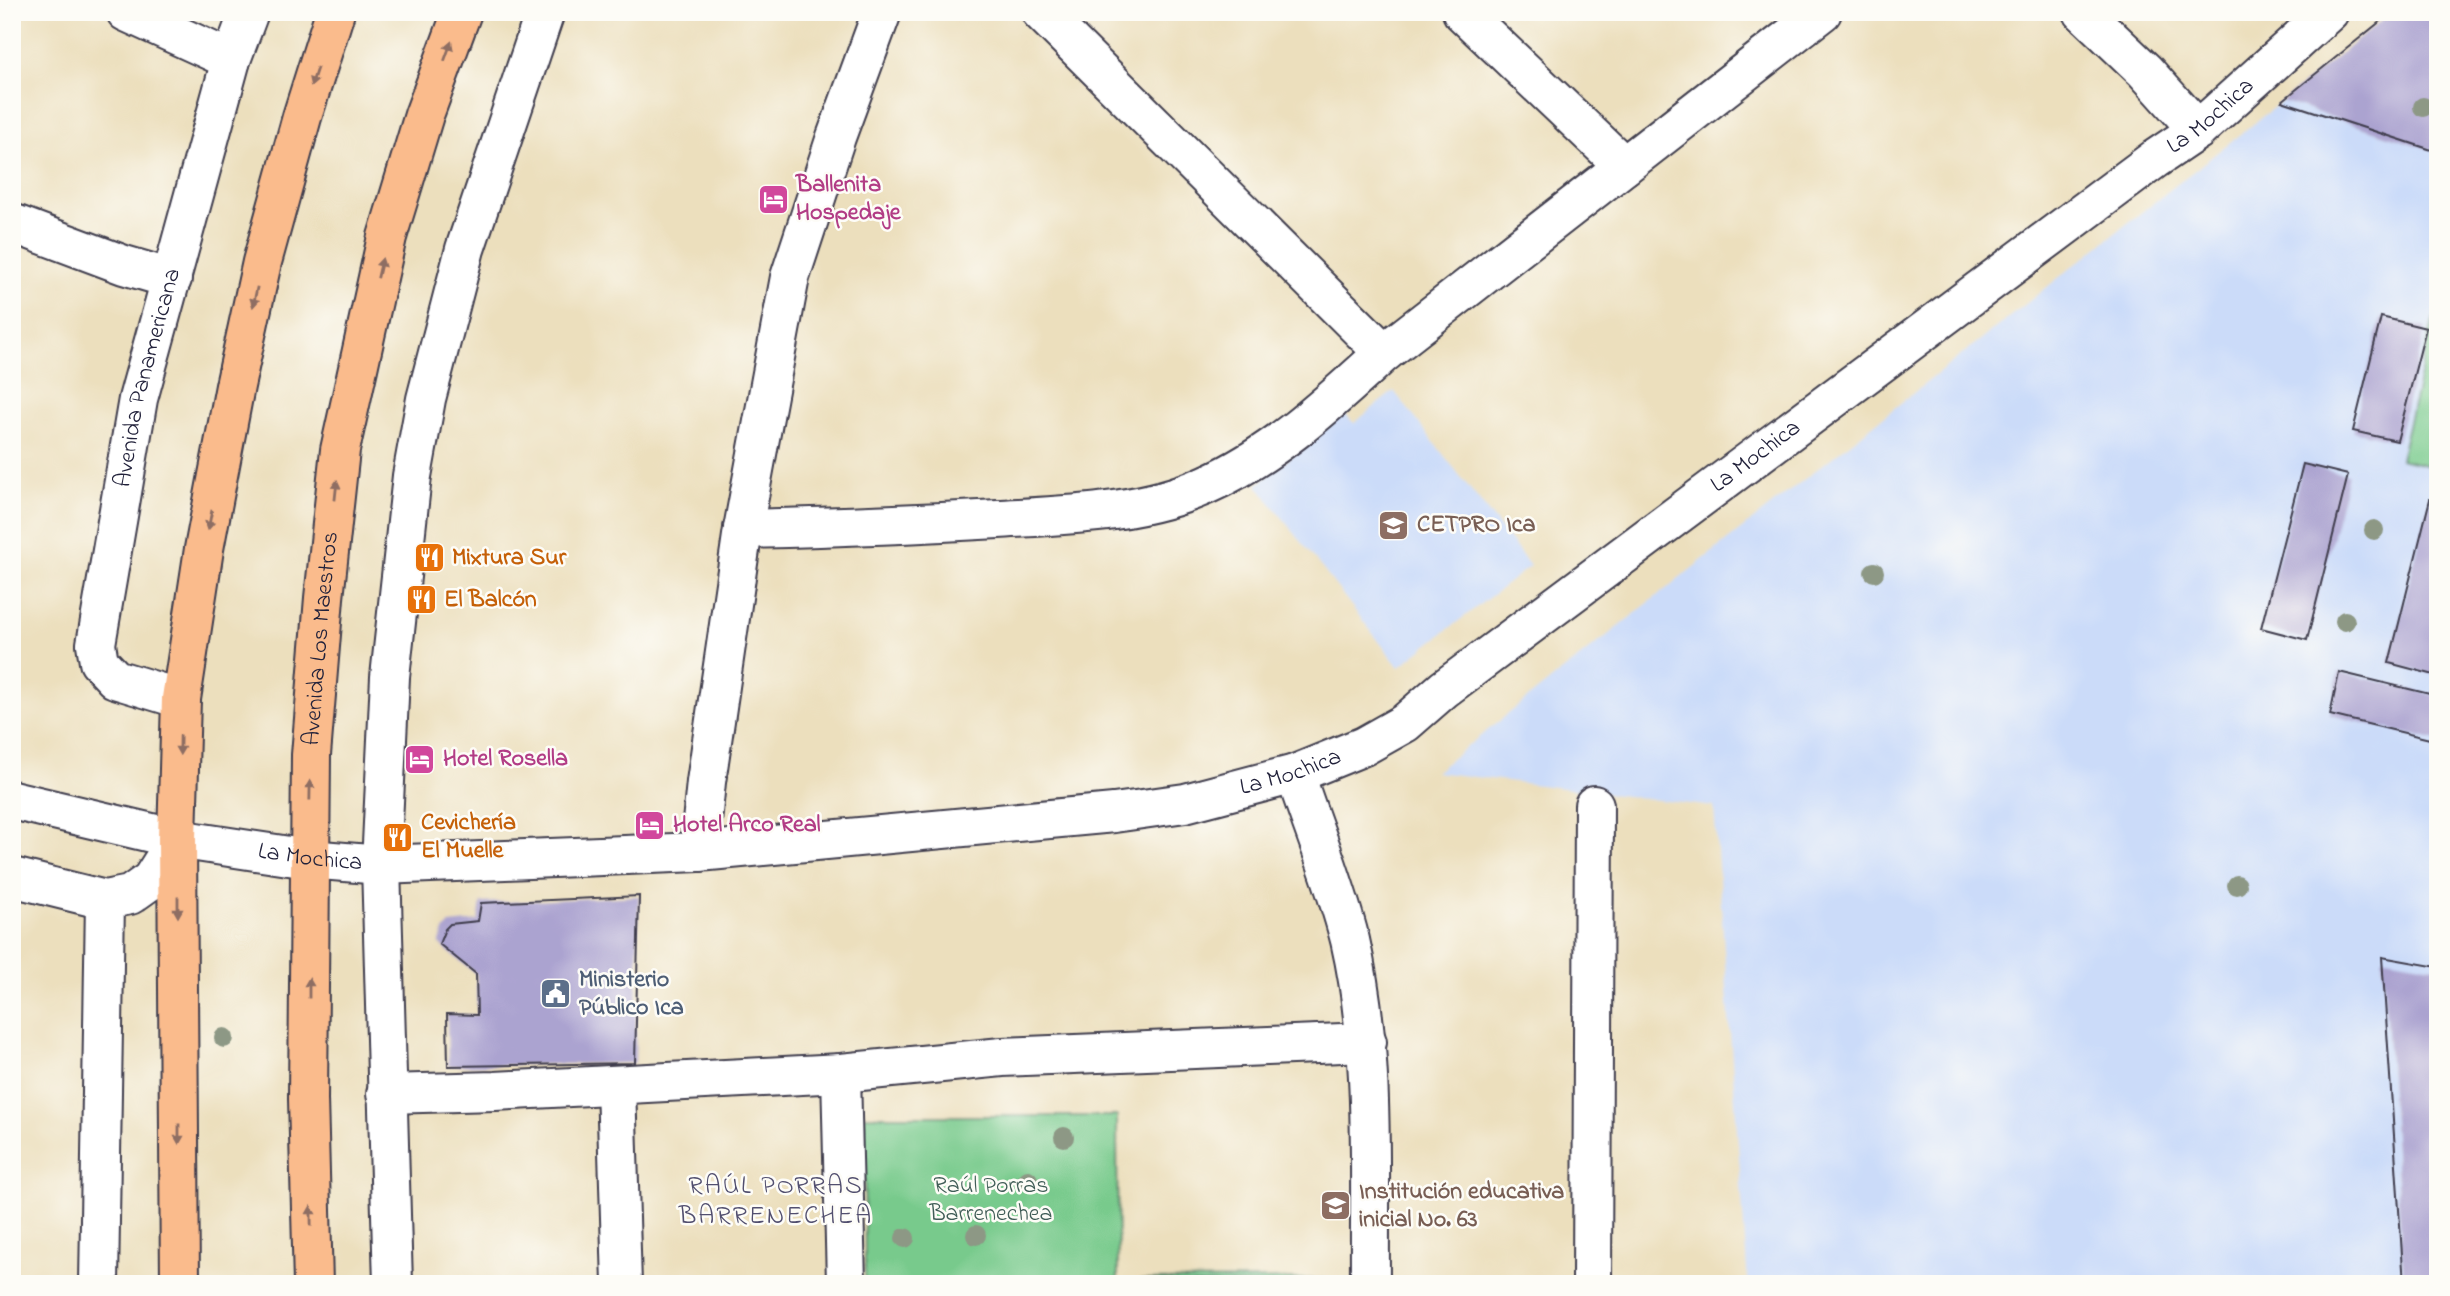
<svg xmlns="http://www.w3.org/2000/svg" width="2450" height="1296" font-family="'Indie Flower',sans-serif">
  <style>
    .built { fill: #cbdbf9 }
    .green { fill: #78ca8c; stroke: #4d7664; stroke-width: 2 }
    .building { fill: #aba3d0 }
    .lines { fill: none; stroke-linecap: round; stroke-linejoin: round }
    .minor-casing { stroke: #403e4e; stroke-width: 42 }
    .highway-casing { stroke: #403e4e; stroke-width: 42 }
    .minor { stroke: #fff; stroke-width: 38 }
    .highway { stroke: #fabb8c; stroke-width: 38 }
    .tree { fill: #8d9885 }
    .oneway { fill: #8e6e64 }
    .labels { text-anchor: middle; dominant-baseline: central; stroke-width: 5; stroke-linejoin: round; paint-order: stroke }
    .street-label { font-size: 24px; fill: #22223b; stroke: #fdfcf7 }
    .hotel-label { font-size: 24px; font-weight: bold; fill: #b23c85; stroke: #fdfcf7; text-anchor: start }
    .education-label { font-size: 24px; font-weight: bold; fill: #785e54; stroke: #fdfcf7; text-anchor: start }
    .food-label { font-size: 24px; font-weight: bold; fill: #c56008; stroke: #fdfcf7; text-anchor: start }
    .service-label { font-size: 24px; font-weight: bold; fill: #4e5e75; stroke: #fdfcf7; text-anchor: start }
    .park-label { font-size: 24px; fill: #405d57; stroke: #fdfcf7 }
    .neighbourhood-label { font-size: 26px; letter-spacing: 2px; fill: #524f6f; stroke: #fdfcf7 }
  </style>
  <rect width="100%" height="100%" fill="#fdfcf7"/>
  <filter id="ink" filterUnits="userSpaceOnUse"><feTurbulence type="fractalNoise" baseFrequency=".0143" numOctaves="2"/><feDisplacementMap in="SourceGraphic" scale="14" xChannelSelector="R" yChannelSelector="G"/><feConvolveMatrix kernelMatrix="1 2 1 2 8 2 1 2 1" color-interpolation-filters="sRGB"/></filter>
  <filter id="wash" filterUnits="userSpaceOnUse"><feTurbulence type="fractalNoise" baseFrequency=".00686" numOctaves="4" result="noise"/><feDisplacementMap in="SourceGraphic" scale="28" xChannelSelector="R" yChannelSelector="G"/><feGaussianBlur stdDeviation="1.57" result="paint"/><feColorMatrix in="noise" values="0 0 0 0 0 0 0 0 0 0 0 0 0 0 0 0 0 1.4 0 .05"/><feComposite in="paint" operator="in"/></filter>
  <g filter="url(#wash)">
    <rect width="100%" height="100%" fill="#ecdfbd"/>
    <path class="built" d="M2282,101l156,51v815l-56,-9 22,326h-656l-34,-477 -279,-35z
      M1394,391l136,175 -131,101 -142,-182 87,-72 10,10z"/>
    <path class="green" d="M2436,309l2,1v158l-38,-9z
      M864,1116h253l1,168h-253z
      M1324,1279v5h-184v-4z"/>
    <g id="blocks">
      <path class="building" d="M2392,12h46v140l-156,-51z
        M2381,317l45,11 -29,113 -44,-10z
        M2303,464l45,11 -41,165 -46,-12z
        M2430,499l8,1v176l-49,-13z
        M2339,672l99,24v45l-108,-26z
        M639,896l-4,167 -187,3 -1,-52 30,1 -1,-41 -37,-30 6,-15 5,-5 28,-3 3,-18z
        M2382,957l56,10v317h-34z"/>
    </g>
  </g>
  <g filter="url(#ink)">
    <use href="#blocks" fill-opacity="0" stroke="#403e4e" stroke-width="2"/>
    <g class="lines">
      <defs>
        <g id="minor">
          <path d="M126,12l105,48"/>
          <path d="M1041,12l343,341"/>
          <path d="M1462,12l162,154"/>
          <path d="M2083,12l62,59 53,59"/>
          <path d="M12,223l112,42 48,14"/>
          <path d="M743,529c85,-2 170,-5 255,-10 70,-4 143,-5 208,-34 68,-30 123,-82 178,-132l438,-341"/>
          <path id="s1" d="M181,699l-66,-20 -16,-17 -3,-18 42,-245 93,-339 18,-48"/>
          <path d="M1295,774c18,55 41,110 55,166 26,113 19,229 20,344"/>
          <path id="s2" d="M12,800l165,39 132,20 72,6 318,-13 415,-39 71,-10 110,-29 69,-28 41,-23 39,-34 711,-530 43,-29 131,-118"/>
          <path d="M699,852l7,-70 37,-253 47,-252 46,-140 46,-125"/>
          <path d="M12,877l93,23 25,-5 21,-15 26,-41"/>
          <path d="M841,1073l5,211"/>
          <path d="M616,1085l6,199"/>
          <path d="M386,1094l109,-3 346,-18 161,-16 365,-15"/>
          <path d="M99,1284l6,-384"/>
          <path d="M393,1284l-12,-419 9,-188 22,-201 14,-77 39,-150 80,-237"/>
          <path d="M1592,1284l2,-479"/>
        </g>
        <g id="highway">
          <path d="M180,1284l-3,-445 4,-140 23,-150 31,-163 27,-124 40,-145 33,-105"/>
          <path id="s3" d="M313,1284l-5,-185 3,-344 13,-157 16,-148 47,-213 37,-122 38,-103"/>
        </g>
      </defs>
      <use href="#minor" class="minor-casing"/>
      <use href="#highway" class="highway-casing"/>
      <use href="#minor" class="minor"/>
      <use href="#highway" class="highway"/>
    </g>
    <g class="tree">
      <circle cx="2423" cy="107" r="10"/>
      <circle cx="2374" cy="530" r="10"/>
      <circle cx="1874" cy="572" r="10"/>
      <circle cx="2345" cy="621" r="10"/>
      <circle cx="2237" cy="885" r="10"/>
      <circle cx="224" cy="1038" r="10"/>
      <circle cx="1064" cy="1137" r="10"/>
      <circle cx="1028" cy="1180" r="10"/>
      <circle cx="976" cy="1235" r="10"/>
      <circle cx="905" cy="1238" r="10"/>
    </g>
    <defs><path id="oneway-solid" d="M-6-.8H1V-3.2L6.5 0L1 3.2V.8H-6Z" transform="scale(1.75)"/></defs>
    <g class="oneway">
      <use href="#oneway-solid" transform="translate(448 51) rotate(-70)"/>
      <use href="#oneway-solid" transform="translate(314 77) rotate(108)"/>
      <use href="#oneway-solid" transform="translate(380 268) rotate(-77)"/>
      <use href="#oneway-solid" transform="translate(255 297) rotate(102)"/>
      <use href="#oneway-solid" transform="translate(336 490) rotate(-84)"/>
      <use href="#oneway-solid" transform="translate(210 520) rotate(101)"/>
      <use href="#oneway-solid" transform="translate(180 745) rotate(91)"/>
      <use href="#oneway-solid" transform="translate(310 790) rotate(-89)"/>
      <use href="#oneway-solid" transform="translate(178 907) rotate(90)"/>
      <use href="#oneway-solid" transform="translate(309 988) rotate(-90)"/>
      <use href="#oneway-solid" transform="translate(179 1134) rotate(90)"/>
      <use href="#oneway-solid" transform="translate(311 1216) rotate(-91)"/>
    </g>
  </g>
  <defs>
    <symbol id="hotel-square" viewBox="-11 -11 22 22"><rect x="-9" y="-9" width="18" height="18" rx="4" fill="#d1479c" stroke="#fdfcf7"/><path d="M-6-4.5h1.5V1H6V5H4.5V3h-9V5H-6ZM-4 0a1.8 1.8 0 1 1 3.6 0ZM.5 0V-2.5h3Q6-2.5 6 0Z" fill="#fff"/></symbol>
    <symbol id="university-square" viewBox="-11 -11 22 22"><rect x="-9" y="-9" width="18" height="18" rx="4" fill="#8d6e63" stroke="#fdfcf7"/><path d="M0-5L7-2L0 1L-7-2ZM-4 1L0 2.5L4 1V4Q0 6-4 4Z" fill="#fff"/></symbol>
    <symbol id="restaurant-square" viewBox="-11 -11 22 22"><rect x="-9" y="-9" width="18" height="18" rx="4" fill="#e8710a" stroke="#fdfcf7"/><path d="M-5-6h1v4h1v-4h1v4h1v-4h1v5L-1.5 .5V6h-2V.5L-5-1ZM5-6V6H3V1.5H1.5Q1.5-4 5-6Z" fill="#fff"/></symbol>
    <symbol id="civic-square" viewBox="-11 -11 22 22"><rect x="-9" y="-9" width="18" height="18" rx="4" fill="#5c6f8a" stroke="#fdfcf7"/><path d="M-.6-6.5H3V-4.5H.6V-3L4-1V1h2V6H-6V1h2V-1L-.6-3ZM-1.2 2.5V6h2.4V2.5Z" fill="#fff"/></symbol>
    <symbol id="school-square" viewBox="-11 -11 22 22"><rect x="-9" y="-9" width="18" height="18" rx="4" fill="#8d6e63" stroke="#fdfcf7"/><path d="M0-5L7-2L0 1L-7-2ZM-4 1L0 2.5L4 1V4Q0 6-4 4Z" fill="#fff"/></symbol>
  </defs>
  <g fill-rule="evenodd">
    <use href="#hotel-square" x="756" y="182" width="35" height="35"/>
    <use href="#university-square" x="1376" y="508" width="35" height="35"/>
    <use href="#restaurant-square" x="412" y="540" width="35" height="35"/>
    <use href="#restaurant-square" x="404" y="582" width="35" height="35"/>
    <use href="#hotel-square" x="402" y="742" width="35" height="35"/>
    <use href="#hotel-square" x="632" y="808" width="35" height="35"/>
    <use href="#restaurant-square" x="380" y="820" width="35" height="35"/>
    <use href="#civic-square" x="538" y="976" width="35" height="35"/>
    <use href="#school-square" x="1318" y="1188" width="35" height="35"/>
  </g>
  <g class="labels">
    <g class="street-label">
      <text stroke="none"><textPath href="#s2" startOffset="2426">La Mochica</textPath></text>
      <text stroke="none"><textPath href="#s1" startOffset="382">Avenida Panamericana</textPath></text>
      <text stroke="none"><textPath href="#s2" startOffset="1858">La Mochica</textPath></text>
      <text stroke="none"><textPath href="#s3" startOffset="646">Avenida Los Maestros</textPath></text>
      <text stroke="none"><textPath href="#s2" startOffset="1292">La Mochica</textPath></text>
      <text stroke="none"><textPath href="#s2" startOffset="304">La Mochica</textPath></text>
    </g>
    <g class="hotel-label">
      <text x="796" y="185">Ballenita<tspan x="796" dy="28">Hospedaje</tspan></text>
      <text x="443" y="759">Hotel Rosella</text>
      <text x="673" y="825">Hotel Arco Real</text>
    </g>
    <g class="education-label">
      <text x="1417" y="525">CETPRO Ica</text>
      <text x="1359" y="1192">Institución educativa<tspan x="1359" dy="28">inicial No. 63</tspan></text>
    </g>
    <g class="food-label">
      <text x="452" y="558">Mixtura Sur</text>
      <text x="444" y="600">El Balcón</text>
      <text x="421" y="823">Cevichería<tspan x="421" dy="28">El Muelle</tspan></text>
    </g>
    <g class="service-label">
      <text x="579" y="980">Ministerio<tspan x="579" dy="28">Público Ica</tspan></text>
    </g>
    <g class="park-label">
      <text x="991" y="1186">Raúl Porras<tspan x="991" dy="28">Barrenechea</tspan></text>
    </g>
    <g class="neighbourhood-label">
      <text x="776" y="1187">RAÚL PORRAS<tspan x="776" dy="30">BARRENECHEA</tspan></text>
    </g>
  </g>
  <rect width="2450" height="1296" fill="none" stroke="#fdfcf7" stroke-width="42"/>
</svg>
